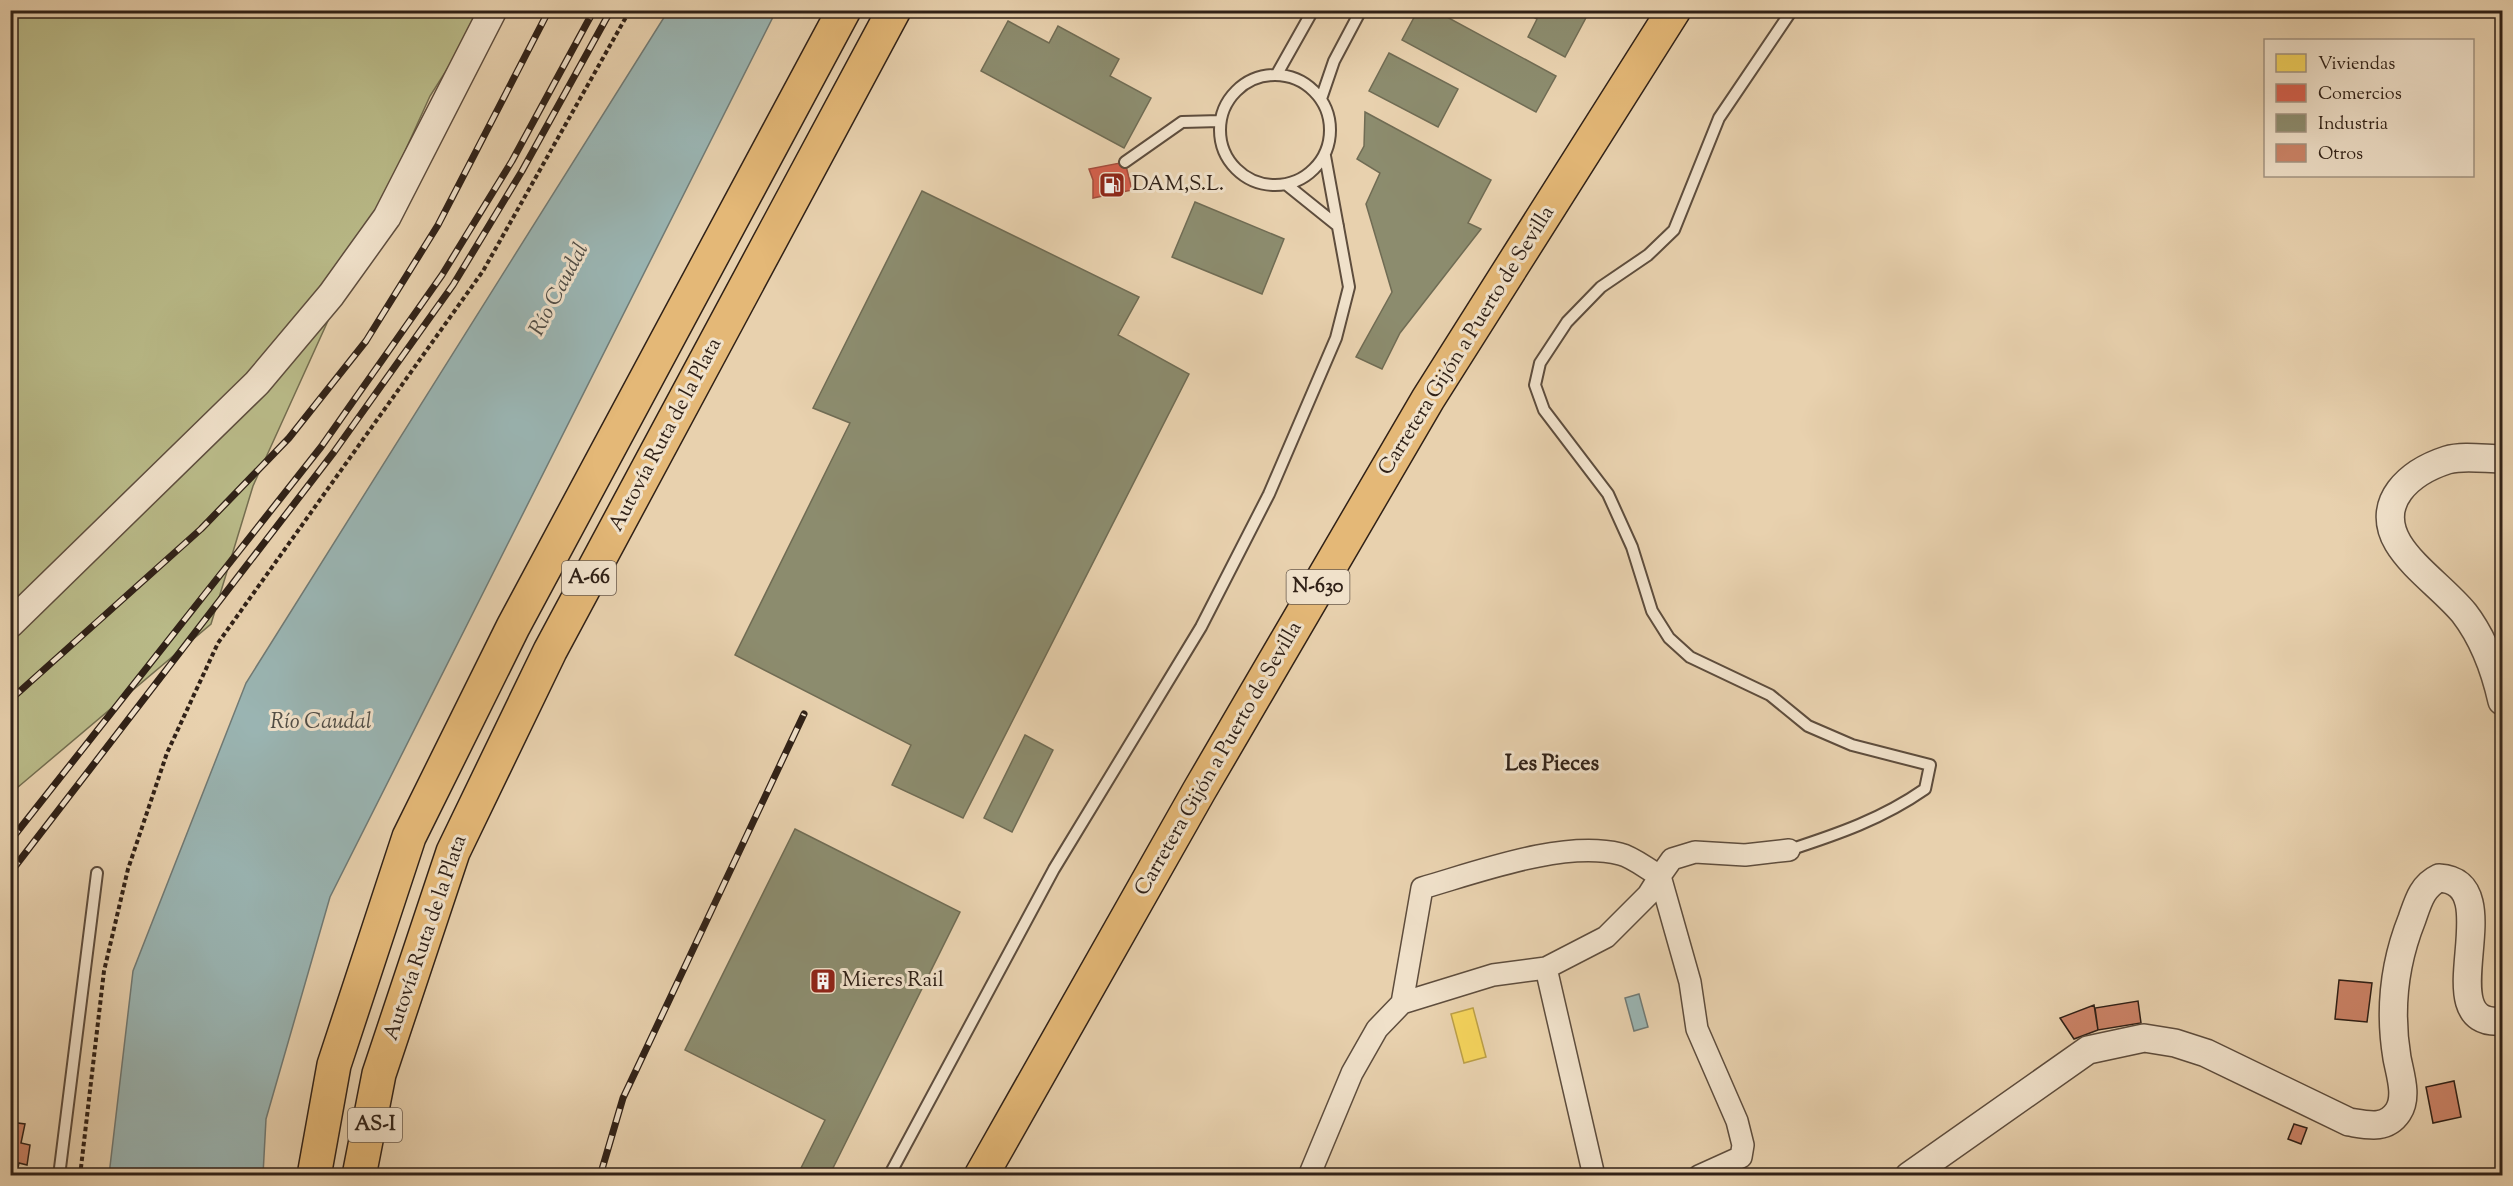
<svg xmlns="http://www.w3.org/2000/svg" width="2513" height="1186" font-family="'Sorts Mill Goudy',serif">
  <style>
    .green { fill: #b9ba88; stroke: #746e50; stroke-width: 1.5 }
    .water { fill: #9ab5b3; stroke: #707a75; stroke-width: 1.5 }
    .homes { fill: #f6d55c; stroke: #bb9f47; stroke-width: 1.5 }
    .shops { fill: #d6604d; stroke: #a44d3d; stroke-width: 1.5 }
    .industry { fill: #8c8c6e; stroke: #706c54; stroke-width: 1.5 }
    .building { fill: #cb8367; stroke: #302117; stroke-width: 1.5 }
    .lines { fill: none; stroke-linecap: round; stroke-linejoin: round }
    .service-casing { stroke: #5e4d3d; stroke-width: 14 }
    .minor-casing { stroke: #5e4d3d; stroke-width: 24 }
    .tertiary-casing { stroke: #5e4d3d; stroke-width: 30 }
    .trunk-casing { stroke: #302117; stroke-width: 36 }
    .motorway-casing { stroke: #302117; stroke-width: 36 }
    .path { stroke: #302117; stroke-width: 4; stroke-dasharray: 4.5 3; stroke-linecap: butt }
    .service { stroke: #f0e1ca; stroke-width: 10 }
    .minor { stroke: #f0e1ca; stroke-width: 21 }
    .tertiary { stroke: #f0e1ca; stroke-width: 27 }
    .trunk { stroke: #e4b877; stroke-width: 33 }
    .motorway { stroke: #e4b877; stroke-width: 33 }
    .rail-casing { stroke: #302117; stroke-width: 7 }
    .rail { stroke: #f0e1ca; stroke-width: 4.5; stroke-dasharray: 14; stroke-linecap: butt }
    .labels { text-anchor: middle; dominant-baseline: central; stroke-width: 6; stroke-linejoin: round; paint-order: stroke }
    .shield { fill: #f0e1ca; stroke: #6a5b4d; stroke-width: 1.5 }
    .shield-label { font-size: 20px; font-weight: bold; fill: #302117 }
    .poi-label { font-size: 21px; fill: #302117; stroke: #f0e1ca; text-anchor: start }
    .street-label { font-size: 21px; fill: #302117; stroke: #f0e1ca }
    .water-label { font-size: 22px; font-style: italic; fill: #504d46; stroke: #f0e1ca }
    .neighbourhood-label { font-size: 22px; font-weight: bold; fill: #302117; stroke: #f0e1ca }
  </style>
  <rect width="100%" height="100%" fill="#e8d1ae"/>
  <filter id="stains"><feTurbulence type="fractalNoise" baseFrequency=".00333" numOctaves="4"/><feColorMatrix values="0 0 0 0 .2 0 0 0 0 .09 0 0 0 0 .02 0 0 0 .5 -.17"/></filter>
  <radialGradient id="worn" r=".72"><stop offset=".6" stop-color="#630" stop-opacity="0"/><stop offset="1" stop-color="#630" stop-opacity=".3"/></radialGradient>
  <path class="green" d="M11,11h473l-54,85 -177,390 -42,138 -200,169z"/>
  <path class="water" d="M668,11h108l-446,886 -64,222 -3,56h-154l24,-204 113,-288z
    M1639,994l9,33 -14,4 -9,-33z"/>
  <path class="homes" d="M1473,1008l13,49 -22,6 -13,-49z
    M1944,1165l8,11h-23z"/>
  <path class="shops" d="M1125,162l7,28 -39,8v-18l-4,-11z"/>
  <path class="industry" d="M1418,10h16l122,66 -20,36 -134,-72z
    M1521,10h61l6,4 -23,43 -37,-20 9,-18z
    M1008,21l41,22 9,-17 61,33 -9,17 41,22 -27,50 -143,-77z
    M1389,53l69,36 -20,38 -69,-36z
    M1365,112l126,68 -23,43 13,6 -81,104 -18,36 -26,-12 36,-65 -26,-88 14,-31 -23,-14 7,-13z
    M922,191l217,106 -21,38 71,39 -226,444 -71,-33 19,-40 -176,-90 115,-232 -37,-15z
    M1195,202l89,37 -22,55 -90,-37z
    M1025,735l28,15 -41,82 -28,-14z
    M795,829l165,83 -131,264h-32l28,-56 -140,-70z"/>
  <path class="building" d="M2339,980l33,3 -5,39 -32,-3z
    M2138,1001l3,22 -43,7 -3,-22z
    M2094,1005l4,25 -24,9 -14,-21z
    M2454,1081l7,36 -28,6 -7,-36z
    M10,1122l15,2 -4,19 9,2 -3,20 -8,-2 -3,13h-6z
    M2294,1124l13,4 -6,16 -13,-5z"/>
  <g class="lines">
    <defs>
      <path id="service" d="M1277,74l36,-64
        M1220 130a55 55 0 1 1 110 0a55 55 0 1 1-110 0Z
        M1321,99l13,-38 27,-51
        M1125,162l57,-40 38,-1
        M1287,185l51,41
        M1789,850c49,-16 93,-31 136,-61l5,-24 -78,-20 -44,-19 -38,-31 -80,-38 -21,-19 -17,-27 -20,-64 -24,-53 -64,-84 -9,-25 5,-22 27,-41 34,-35 47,-32 26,-25 45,-112 73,-108
        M59,1176l38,-303
        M889,1176l165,-307 147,-242 68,-133 67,-156 13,-51 -24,-131"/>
      <path id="minor" d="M1546,968l48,208
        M1309,1176l43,-103 25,-44 25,-26 91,-28 53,-7 60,-31 42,-42 12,-19c-13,-7 -27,-19 -40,-22 -57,-14 -142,18 -198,34l-20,115
        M1699,1176l42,-19 2,-12 -6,-24 -40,-92 -7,-47 -30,-106 12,-17 23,-7 50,3 44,-5"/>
      <path id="tertiary" d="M2502,459c-16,0 -39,-4 -55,1 -37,12 -73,42 -49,83 15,25 47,47 66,70 20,26 31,57 38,88
        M10,624l247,-241 74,-88 56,-78 106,-207
        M1909,1176l179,-126 56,-12 31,5 31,10 143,69c19,3 37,8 49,-10 10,-15 2,-38 -1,-54 -8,-48 -3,-94 15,-139 6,-17 10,-33 27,-41 74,4 -15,150 63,143"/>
      <path id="trunk" d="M981,1176l218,-385 229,-392 246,-389"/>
      <path id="motorway" d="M314,1176l20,-111 75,-228 104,-210 331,-617
        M359,1176l20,-102 74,-222 97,-201 344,-641"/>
    </defs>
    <use href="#service" class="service-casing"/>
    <use href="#minor" class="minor-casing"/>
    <use href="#tertiary" class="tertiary-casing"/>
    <use href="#trunk" class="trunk-casing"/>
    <use href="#motorway" class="motorway-casing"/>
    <path class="path" d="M80,1176l24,-205 24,-102 39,-116 51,-110 265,-372 147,-261"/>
    <use href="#service" class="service"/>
    <use href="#minor" class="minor"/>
    <use href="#tertiary" class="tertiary"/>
    <use href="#trunk" class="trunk"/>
    <use href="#motorway" class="motorway"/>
    <defs>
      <path id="rail" d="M10,700l191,-171 88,-91 77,-97 72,-116 111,-215
        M10,841l311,-394 121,-172 70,-114 82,-151
        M10,873l324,-421 119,-167 69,-114 89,-161
        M600,1176l23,-78 181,-384"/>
    </defs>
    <use href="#rail" class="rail-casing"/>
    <use href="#rail" class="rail"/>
  </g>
  <defs>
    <symbol id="fuel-square" viewBox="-11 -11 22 22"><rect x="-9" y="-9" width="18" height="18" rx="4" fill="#8f2418" stroke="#f0e1ca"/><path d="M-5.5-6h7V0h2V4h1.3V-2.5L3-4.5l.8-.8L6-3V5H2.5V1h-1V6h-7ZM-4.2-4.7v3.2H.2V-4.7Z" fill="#fff"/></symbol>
    <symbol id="building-square" viewBox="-11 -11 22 22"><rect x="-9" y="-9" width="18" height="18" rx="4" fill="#8f2418" stroke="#f0e1ca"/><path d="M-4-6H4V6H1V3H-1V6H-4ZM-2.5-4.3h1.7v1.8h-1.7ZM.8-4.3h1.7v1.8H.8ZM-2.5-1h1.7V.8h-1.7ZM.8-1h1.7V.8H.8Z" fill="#fff"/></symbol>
  </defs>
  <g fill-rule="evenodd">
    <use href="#fuel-square" x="1097" y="170" width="30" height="30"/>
    <use href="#building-square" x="808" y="966" width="30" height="30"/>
  </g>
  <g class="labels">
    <g class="shield">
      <rect x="562" y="561" width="54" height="34" rx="4.5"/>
      <rect x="1286.5" y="570" width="63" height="34" rx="4.5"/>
      <rect x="348" y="1108" width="54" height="34" rx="4.5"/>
    </g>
    <g class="shield-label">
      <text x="589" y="578">A-66</text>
      <text x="1318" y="587">N-630</text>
      <text x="375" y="1125">AS-I</text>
    </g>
    <g class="poi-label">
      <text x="1132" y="185">DAM,S.L.</text>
      <text x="842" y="981">Mieres Rail</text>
    </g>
    <g class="street-label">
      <text transform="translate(1467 341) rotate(-58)">Carretera Gijón a Puerto de Sevilla</text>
      <text transform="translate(666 435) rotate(-62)">Autovía Ruta de la Plata</text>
      <text transform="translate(1219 759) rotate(-60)">Carretera Gijón a Puerto de Sevilla</text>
      <text transform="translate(426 938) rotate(-71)">Autovía Ruta de la Plata</text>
    </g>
    <g class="water-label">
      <text transform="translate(560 290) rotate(-62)">Río Caudal</text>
      <text x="321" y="723">Río Caudal</text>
    </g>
    <g class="neighbourhood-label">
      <text x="1552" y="765">Les Pieces</text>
    </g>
  </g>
  <rect width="2513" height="1186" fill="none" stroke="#e8d1ae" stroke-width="36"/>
  <rect x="12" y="12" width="2489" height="1162" fill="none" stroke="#302117" stroke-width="3"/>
  <rect x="18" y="18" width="2477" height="1150" fill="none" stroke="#302117" stroke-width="1.5"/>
  <rect x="2264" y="39" width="210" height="138" fill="#f0e1ca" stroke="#a39482" stroke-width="1.5"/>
  <rect x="2276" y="54" width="30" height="18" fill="#f6d55c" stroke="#a39482" stroke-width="1.5"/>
  <text x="2318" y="69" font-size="18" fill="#302117">Viviendas</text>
  <rect x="2276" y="84" width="30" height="18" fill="#d6604d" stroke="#a39482" stroke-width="1.5"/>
  <text x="2318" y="99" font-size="18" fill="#302117">Comercios</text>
  <rect x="2276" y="114" width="30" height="18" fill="#8c8c6e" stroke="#a39482" stroke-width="1.5"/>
  <text x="2318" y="129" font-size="18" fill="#302117">Industria</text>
  <rect x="2276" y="144" width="30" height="18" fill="#cb8367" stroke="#a39482" stroke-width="1.5"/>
  <text x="2318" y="159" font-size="18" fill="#302117">Otros</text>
  <rect width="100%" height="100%" filter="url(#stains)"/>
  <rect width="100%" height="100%" fill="url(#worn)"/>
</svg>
